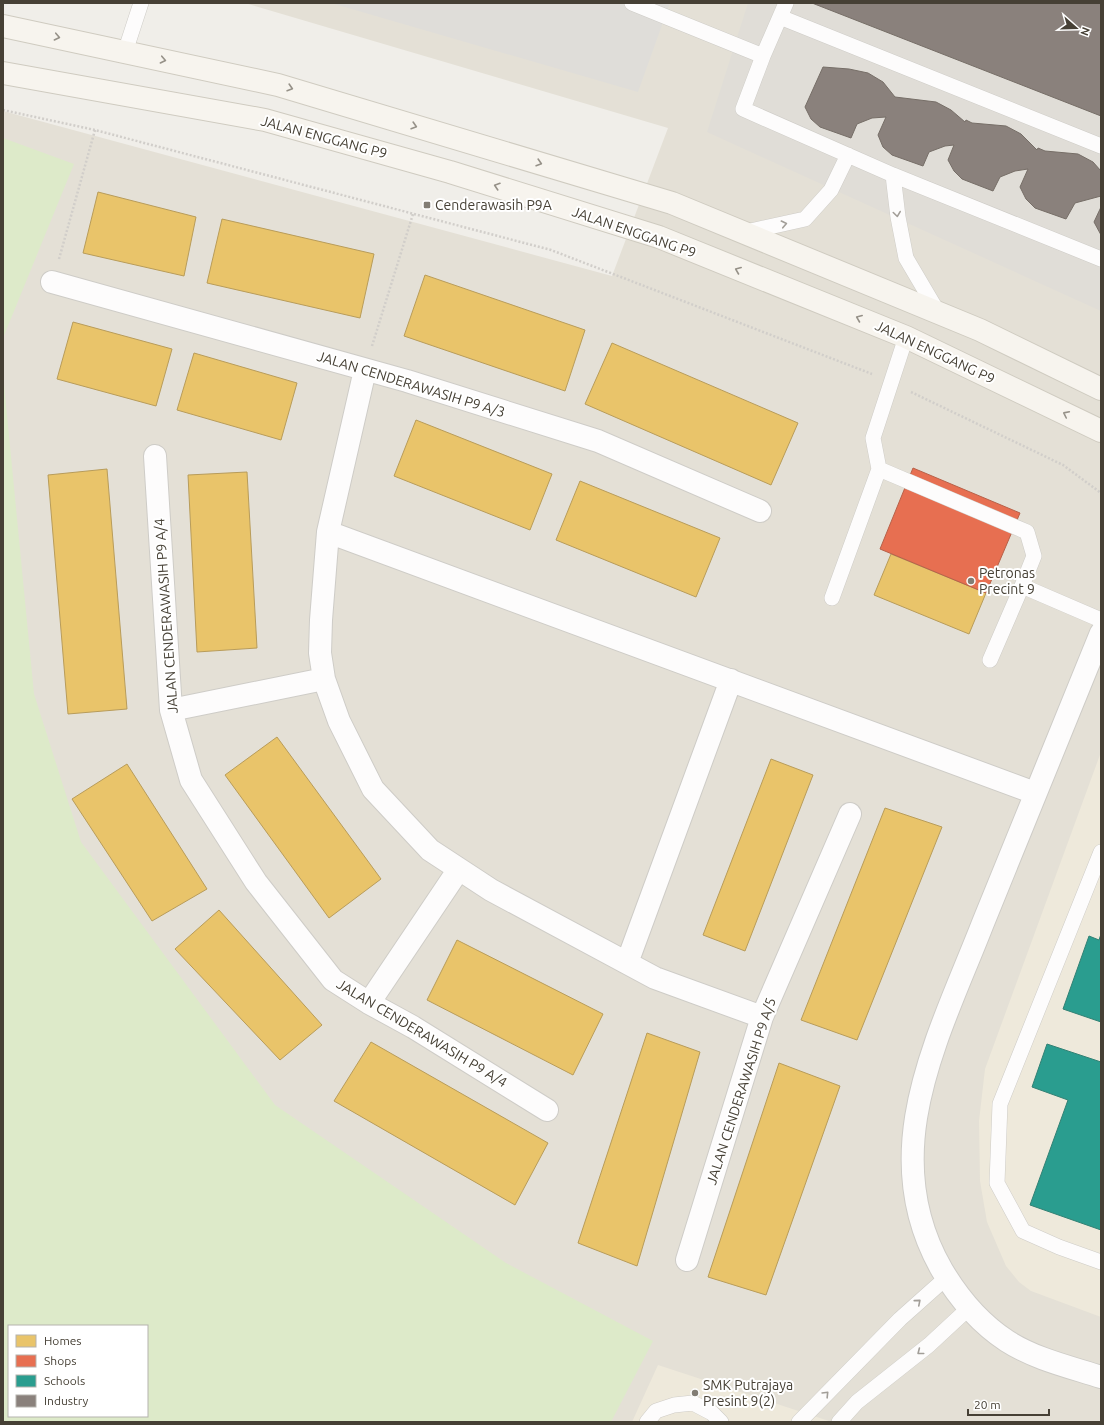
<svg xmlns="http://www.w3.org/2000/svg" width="1104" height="1425" font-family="Ubuntu,sans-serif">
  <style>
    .residential { fill: #e4e0d6; fill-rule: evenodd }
    .industrial { fill: #e0ddd7 }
    .education { fill: #eee9db }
    .green { fill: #ddeac9; fill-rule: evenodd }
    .parking { fill: #dfddd9 }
    .homes { fill: #e9c46a; stroke: #b89c5a }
    .shops { fill: #e76f51; stroke: #b76149 }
    .schools { fill: #2a9d8f; stroke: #328174 }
    .industry { fill: #8a817c; stroke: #766e67 }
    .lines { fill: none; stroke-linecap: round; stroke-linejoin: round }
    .service-casing { stroke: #ceccc7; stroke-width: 16 }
    .minor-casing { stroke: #ceccc7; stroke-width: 24 }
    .tertiary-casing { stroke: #ceccc7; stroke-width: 24 }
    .secondary-casing { stroke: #cfcbc0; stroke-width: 24 }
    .path { stroke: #d1ceca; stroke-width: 2.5; stroke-dasharray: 2 2; stroke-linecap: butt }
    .service { stroke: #fdfcfc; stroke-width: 15 }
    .minor { stroke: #fdfcfc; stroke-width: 22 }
    .tertiary { stroke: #fdfcfc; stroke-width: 22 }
    .secondary { stroke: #f7f4ee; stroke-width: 22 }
    .oneway { stroke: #969188 }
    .oneway2 { stroke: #a29e98 }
    .poi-dot { fill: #827d74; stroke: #fff; stroke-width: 1.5 }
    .labels { text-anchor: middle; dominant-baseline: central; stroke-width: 4; stroke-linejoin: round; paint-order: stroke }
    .street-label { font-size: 14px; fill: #464035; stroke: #fff }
    .poi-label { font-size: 14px; fill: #464035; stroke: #fff; text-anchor: start }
  </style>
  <rect width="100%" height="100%" fill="#f0eee9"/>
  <path class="residential" d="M245,3h856v1419h-1098v-1311l609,165 56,-148zM9,1326h138v90h-138z"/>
  <path class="industrial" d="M748,3h353v308l-394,-179z"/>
  <path class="education" d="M1101,752v565l-70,-26 -12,-9 -13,-16 -19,-44 -7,-41 -1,-60 6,-52z
    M658,1365l174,57h-200z"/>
  <path class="green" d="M3,138l71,26 -71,174z
    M3,374l31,320 47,148 194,263 231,158 147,78 -42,81h-608zM9,1326h138v90h-138z"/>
  <path class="parking" d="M331,3h339l-32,89z"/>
  <path class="homes" d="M98,192l98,25 -12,59 -101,-23z
    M222,219l152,35 -14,64 -153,-35z
    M425,275l160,55 -20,61 -161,-55z
    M73,322l99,27 -16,57 -99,-27z
    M612,343l186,80 -27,62 -186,-81z
    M194,353l103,30 -16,57 -104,-30z
    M416,420l136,54 -22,56 -136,-54z
    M107,469l20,240 -59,5 -20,-239z
    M247,472l10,176 -60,4 -9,-177z
    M580,481l140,57 -24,59 -140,-57z
    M891,554l95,39 -17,41 -95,-39z
    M277,737l104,142 -52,39 -104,-143z
    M771,759l42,16 -68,176 -42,-16z
    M127,764l80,125 -55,32 -80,-122z
    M885,808l57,19 -85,213 -56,-20z
    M219,910l103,115 -42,35 -105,-111z
    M457,940l146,74 -30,61 -146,-75z
    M647,1033l53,19 -63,214 -59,-23z
    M371,1042l177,101 -33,62 -181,-104z
    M779,1063l61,23 -74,209 -58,-18z"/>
  <path class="shops" d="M913,468l107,45 -34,80 -106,-44z"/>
  <path class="schools" d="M1101,934v88l-38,-13 26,-73 10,4z
    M1047,1044l54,18v168l-71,-25 38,-105 -36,-13z"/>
  <path class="industry" d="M812,3h289v113z
    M823,67l26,2 19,4 15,9 12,15 41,5 15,8 14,12 1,-2 6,3 34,3 15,8 16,16 1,-2 7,3 33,3 15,8 8,9v25l-26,7 -9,16 -31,-11 -9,-9 -6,-12 8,-18 -13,2 -15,6 -7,14 -31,-12 -8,-8 -6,-11 6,-15 -9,1 -16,6 -6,14 -31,-11 -9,-8 -5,-12 8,-18 -14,1 -15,6 -6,14 -31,-11 -9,-8 -6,-12z
    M1101,207v28l-7,-13z"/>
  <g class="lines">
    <defs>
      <path id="service" d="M632,3l131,53
        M786,3l-23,53 -20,53 150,66 208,84
        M780,17l321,129
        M125,52l16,-49
        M893,175l5,42 8,41 33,56
        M746,232l59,-13 26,-29 17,-35
        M906,337l-33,101 6,31 148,63 7,24 -12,30 79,34
        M832,598l47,-129
        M990,660l32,-74
        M1101,852l-101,252 -3,79 26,48 36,16 42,15
        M647,1422l9,-11 18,-6 19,-2 19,10 9,9
        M799,1422l101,-103 46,-41
        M839,1422l18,-20 72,-57 41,-38"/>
      <path id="minor" d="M52,282l355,99 191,60 162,70
        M365,370l-37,162 -7,88 -1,33 4,26 15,42 34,68 57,61 61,40 164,88 107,39
        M155,456l16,254 20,70 65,102 77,98 36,23 44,24 134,83
        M328,532l707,261
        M171,710l153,-31
        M627,963l104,-283
        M369,1003l90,-134
        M687,1260l75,-243 88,-203"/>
      <path id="tertiary" d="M1101,633c-40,96 -79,193 -118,290 -44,113 -109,229 -41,347 16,27 39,54 65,71 28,18 63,26 94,36"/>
      <path id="secondary" d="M3,26l275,59 394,118 308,127 121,59
        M3,73l262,47 185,52 209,65 247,100 195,94"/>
    </defs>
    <use href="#service" class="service-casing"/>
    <use href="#minor" class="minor-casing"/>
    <use href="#tertiary" class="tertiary-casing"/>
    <use href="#secondary" class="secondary-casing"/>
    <path class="path" d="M3,110l92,20 456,120 321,124
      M59,259l36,-129
      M372,346l41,-132
      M911,392l152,73 38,28"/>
    <use href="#service" class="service"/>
    <use href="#minor" class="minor"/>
    <use href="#tertiary" class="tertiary"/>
    <use href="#secondary" class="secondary"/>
  </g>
  <defs><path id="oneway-chevron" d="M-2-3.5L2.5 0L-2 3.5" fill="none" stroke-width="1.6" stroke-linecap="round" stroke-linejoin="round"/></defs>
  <g class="oneway">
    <use href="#oneway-chevron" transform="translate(57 37) rotate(12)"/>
    <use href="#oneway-chevron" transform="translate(163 60) rotate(12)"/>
    <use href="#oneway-chevron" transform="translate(290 88) rotate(17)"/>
    <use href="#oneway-chevron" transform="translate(414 126) rotate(17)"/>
    <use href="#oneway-chevron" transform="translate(539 163) rotate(17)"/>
    <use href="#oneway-chevron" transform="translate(497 186) rotate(-162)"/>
    <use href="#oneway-chevron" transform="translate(738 270) rotate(-158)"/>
    <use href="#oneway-chevron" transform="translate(859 318) rotate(-158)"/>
    <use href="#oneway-chevron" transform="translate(1066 414) rotate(-154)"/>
  </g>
  <g class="oneway2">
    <use href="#oneway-chevron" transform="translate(897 214) rotate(82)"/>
    <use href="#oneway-chevron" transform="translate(784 224) rotate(-12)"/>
    <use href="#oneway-chevron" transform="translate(918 1302) rotate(-41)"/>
    <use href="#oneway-chevron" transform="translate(920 1352) rotate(142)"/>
    <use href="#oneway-chevron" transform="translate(826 1394) rotate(-46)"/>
  </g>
  <g class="poi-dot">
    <rect x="423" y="201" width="8" height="8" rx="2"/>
    <circle cx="971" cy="581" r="4"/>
    <circle cx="695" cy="1393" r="4"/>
  </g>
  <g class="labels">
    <g class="street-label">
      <text transform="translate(324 137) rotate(15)">JALAN ENGGANG P9</text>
      <text transform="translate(634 232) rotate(19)">JALAN ENGGANG P9</text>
      <text transform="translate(935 352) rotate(25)">JALAN ENGGANG P9</text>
      <text transform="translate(411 384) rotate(17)">JALAN CENDERAWASIH P9 A/3</text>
      <text transform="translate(166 616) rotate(-94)">JALAN CENDERAWASIH P9 A/4</text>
      <text transform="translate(422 1033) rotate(31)">JALAN CENDERAWASIH P9 A/4</text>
      <text transform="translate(741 1091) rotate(-72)">JALAN CENDERAWASIH P9 A/5</text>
    </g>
    <g class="poi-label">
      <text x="435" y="205">Cenderawasih P9A</text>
      <text x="979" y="573">Petronas<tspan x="979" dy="16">Precint 9</tspan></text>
      <text x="703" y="1385">SMK Putrajaya<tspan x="703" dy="16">Presint 9(2)</tspan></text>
    </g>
  </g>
  <rect width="1104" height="1425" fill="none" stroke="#464035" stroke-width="8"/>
  <rect x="8" y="1325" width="140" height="92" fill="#ffffff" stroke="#b5b3ae"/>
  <rect x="16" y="1335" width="20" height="12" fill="#e9c46a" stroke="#b5b3ae"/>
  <text x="44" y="1345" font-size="12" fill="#464035">Homes</text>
  <rect x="16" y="1355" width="20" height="12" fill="#e76f51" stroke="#b5b3ae"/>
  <text x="44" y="1365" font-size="12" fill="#464035">Shops</text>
  <rect x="16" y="1375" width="20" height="12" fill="#2a9d8f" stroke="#b5b3ae"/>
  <text x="44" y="1385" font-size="12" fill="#464035">Schools</text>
  <rect x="16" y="1395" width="20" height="12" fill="#8a817c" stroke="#b5b3ae"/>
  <text x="44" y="1405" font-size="12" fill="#464035">Industry</text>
  <g transform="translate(1076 28) rotate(110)" stroke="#ffffff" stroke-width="3" paint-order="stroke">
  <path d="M0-3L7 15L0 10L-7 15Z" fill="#464035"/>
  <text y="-6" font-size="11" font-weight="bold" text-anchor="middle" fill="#464035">N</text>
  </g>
  <path d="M968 1409v6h81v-6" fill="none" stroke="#464035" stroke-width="2"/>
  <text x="974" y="1409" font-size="12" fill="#464035" stroke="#ffffff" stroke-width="3" paint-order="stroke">20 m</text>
</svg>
